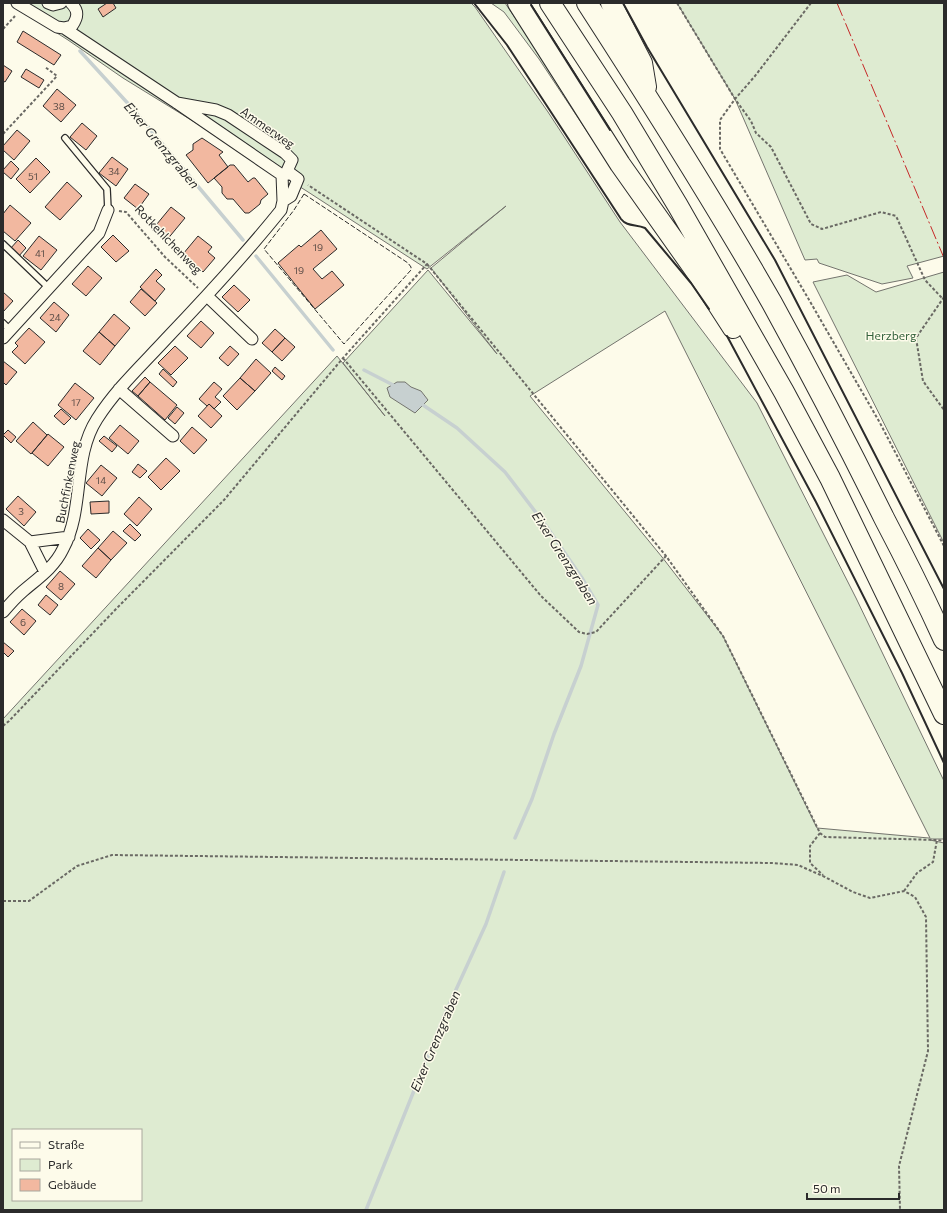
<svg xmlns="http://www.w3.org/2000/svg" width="947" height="1213" font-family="Commissioner,sans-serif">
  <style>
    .green { fill: #deebd1; stroke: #74746e; fill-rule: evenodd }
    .water { fill: #c7d0d0; stroke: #74746e }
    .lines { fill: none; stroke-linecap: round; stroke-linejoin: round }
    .stream { stroke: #c7d0d0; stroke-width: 3.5 }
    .building { fill: #f2b8a0; stroke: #2b2b2b }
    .lane-casing { stroke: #2b2b2b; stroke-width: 8 }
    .street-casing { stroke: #2b2b2b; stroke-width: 13 }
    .highway-casing { stroke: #2b2b2b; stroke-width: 22 }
    .path { stroke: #6a6964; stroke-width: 2; stroke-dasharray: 3 2; stroke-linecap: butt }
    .lane { stroke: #fdfbea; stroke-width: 5.5 }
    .street { stroke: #fdfbea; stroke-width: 11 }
    .highway { stroke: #fdfbea; stroke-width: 20 }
    .fence { stroke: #2b2b2b; stroke-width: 1; stroke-dasharray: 5 2; stroke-linecap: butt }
    .wall { stroke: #2b2b2b; stroke-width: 2 }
    .power { stroke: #c62828; stroke-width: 1; stroke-dasharray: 14 3 2 3; stroke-linecap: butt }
    .labels { text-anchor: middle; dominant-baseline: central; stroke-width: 3; stroke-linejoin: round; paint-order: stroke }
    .number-label { font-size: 10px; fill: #5d4e48 }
    .street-label { font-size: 12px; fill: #2b2b2b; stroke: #fdfbea }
    .park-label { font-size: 12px; fill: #34623c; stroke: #fdfbea }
    .water-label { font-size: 13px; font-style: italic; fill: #2b2b2b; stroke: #fdfbea }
  </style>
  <rect width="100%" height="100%" fill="#fdfbea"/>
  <path class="green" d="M10,3h461l4,4 73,105 72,110 137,181 99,195 88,183v58h-14v1l14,3v367h-941v-491l334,-363 48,60 -42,-53 85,-93 69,84 -66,-86 75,-62 -79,63 -122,-79 -182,-112 -55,-38zM665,311l265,527h-1l-112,-10 -94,-192 -61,-79 -132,-161zM13,1130h128v70h-128z
    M491,3h14l93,136 -4,3 -55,-83 -35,-47z
    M677,3h267v253l-37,10 6,12 -31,6 -63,-21 -2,-4 -12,1 -70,-161z
    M944,272v271l-131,-261 34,-7 29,17z"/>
  <path class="water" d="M397,382h8l6,5 10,4 7,9 -13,13 -25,-16 -3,-9z"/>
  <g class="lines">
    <path class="stream" d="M80,51l53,58 110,131
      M256,256l77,94
      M364,370l33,17
      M420,403l37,25 48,44 42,55 35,51 16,27 -17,61 -27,68 -22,65 -17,39
      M366,1210l78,-194 42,-92 18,-52"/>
  </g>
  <path class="building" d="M107,3h6l3,5 -13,9 -5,-8z
    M23,31l38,24 -7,10 -37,-23z
    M3,65l9,6 -7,11 -2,-1z
    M26,69l18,11 -5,8 -18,-11z
    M57,89l19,16 -15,17 -18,-16z
    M82,123l15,13 -11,14 -16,-13z
    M17,130l13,11 -16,19 -11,-10v-4z
    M202,138l21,14 -4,3 9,12 -20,16 -22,-28 7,-5v-6z
    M112,157l16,12 -12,17 -17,-13z
    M36,158l14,14 -20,21 -14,-14z
    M11,161l8,8 -8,10 -8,-7v-2z
    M230,165h4l14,17 5,-4h2l13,16 -7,6 -1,4 -11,9h-4l-12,-14h-6l-5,-6v-6l-8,-9z
    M67,182l15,14 -22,24 -15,-13z
    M135,184l14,10 -11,15 -14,-11z
    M10,205l21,18 -16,18 -12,-10v-17z
    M171,207l14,11 -19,23 -14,-11z
    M321,230l16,19 -24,20 9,10 10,-8 12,14 -29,24 -37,-46 21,-18 2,2z
    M113,235l16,16 -13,11 -15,-15z
    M39,236l18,14 -16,20 -18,-14z
    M198,236l14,11 -4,5 7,6 -12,14 -20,-18z
    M18,240l8,8 -8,9 -8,-8z
    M88,266l14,12 -16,18 -14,-12z
    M156,269l6,6 -6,6 9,8 -10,12 -15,-14z
    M234,285l16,15 -12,12 -16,-15z
    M141,289l16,14 -12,13 -15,-14z
    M3,292l10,9 -10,11z
    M54,302l15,13 -13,17 -16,-14z
    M114,314l16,14 -15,18 -16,-14z
    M201,321l13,12 -13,15 -14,-12z
    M29,328l16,14 -20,22 -13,-12 6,-6 -3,-3z
    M275,329l10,9 -13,14 -10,-9z
    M99,332l16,14 -15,19 -17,-14z
    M285,338l10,9 -13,14 -10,-9z
    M175,346l13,12 -17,17 -13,-12z
    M230,346l9,8 -11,12 -9,-8z
    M256,359l15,14 -16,18 -15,-13z
    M3,361l14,11 -11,13 -3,-3z
    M275,367l10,9 -3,4 -10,-9z
    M163,369l14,13 -4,5 -14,-13z
    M145,377l5,5 -12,14 -6,-5z
    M240,378l15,13 -18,19 -14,-14z
    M150,382l27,23 -12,15 -27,-24z
    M214,382l8,7 -7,8 6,5 -7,7 -5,-5 -2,2 -8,-7z
    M75,383l19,15 -18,22 -18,-15z
    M209,404l13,12 -11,12 -13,-12z
    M177,407l7,6 -9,11 -7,-6z
    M61,409l10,9 -7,7 -10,-9z
    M33,422l14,13 -16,19 -15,-13z
    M120,425l19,16 -11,13 -19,-16z
    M192,427l15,13 -13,14 -14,-13z
    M8,430l8,7 -5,6 -8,-8z
    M48,434l16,13 -16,19 -16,-13z
    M104,436l13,10 -5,6 -13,-11z
    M166,458l14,13 -19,19 -13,-13z
    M138,464l9,7 -7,7 -8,-6z
    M101,465l16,13 -15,18 -16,-13z
    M18,496l18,16 -12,14 -18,-17z
    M139,497l13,12 -15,17 -13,-12z
    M109,501v12l-18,1 -1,-12z
    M130,524l11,11 -6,6 -12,-10z
    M88,529l12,11 -9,9 -11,-11z
    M113,531l14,12 -16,17 -13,-12z
    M98,548l13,12 -15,18 -14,-12z
    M60,571l15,13 -14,16 -15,-13z
    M46,595l12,10 -8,10 -12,-10z
    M22,609l14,12 -12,14 -14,-13z
    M3,642l11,9 -6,6 -4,-4 -1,1z"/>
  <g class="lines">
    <defs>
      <path id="lane" d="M65,138l42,51 1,21
        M3,244l46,44
        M3,323l7,7"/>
      <path id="street" d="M17,3l40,24 7,1 8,-2c6,-9 7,-15 -1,-23
        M48,3l5,2 8,-2
        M64,28l113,75 105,72 6,-1 -1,-3 5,-11 -7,-7 -57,-38 -12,-5 -39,-7
        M282,175l1,26
        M207,296l45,43
        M3,338l96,-105 9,-23
        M119,389l54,47
        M3,520l27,22 15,30
        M30,542l39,-5
        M3,612c6,-7 12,-14 19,-20 15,-13 32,-24 41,-43 22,-41 9,-91 34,-130 19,-30 46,-55 69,-80 40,-42 79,-84 115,-129l2,-9 8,-5 7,-17 -11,-8"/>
      <path id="highway" d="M518,3l102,161 82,116 31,48
        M550,3l72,110 56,93 106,186 46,86 114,236
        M587,3c64,99 127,198 185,300 39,71 76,142 112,215 21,40 41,80 60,122
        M611,3l31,60 4,24"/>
    </defs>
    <use href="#lane" class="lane-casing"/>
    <use href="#street" class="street-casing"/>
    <use href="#highway" class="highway-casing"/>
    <path class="path" d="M677,3l58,96 16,22 5,12 15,14 40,77 11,5 59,-17 15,4 29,64 17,18
      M811,3l-56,73 -20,23 -15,21v29l88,149 72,125 64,123
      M3,29l12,-13
      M3,134l54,-58 -12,-9
      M119,211l7,1 39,45 33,31
      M427,264l239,292 57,80 97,197 5,4 112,3 7,1
      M944,297l-28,41 7,43 21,29
      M343,358l198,238 38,36 8,2 9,-2 70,-76
      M3,726l6,-5 107,-112 108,-109 119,-142 84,-94 -119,-79
      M820,833l-10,13v17l13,12
      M904,891l13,-18 16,-11 4,-22
      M3,901h26l48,-35 35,-11 661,8 25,2 27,12 28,15 17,6 34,-7 11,6 11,20 2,134 -29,115 1,44"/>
    <use href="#lane" class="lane"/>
    <use href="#street" class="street"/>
    <use href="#highway" class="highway"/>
    <path class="fence" d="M304,194l104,69 3,4v3l-67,74 -80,-95 30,-39z"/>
    <path class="wall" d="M474,3l33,42 114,174c6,8 15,5 24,9l46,55 18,26
      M623,3l24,44 128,213 169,329
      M531,5l79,125
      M727,336l89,166 86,171 42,90"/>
    <path class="power" d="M837,3l107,255"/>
  </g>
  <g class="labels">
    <g class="number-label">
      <text x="59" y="106">38</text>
      <text x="114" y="171">34</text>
      <text x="33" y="176">51</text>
      <text x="318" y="247">19</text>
      <text x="40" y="253">41</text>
      <text x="299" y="270">19</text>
      <text x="55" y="317">24</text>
      <text x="76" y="402">17</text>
      <text x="101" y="480">14</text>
      <text x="21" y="511">3</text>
      <text x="61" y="586">8</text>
      <text x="23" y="622">6</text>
    </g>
    <g class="street-label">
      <text transform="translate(268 127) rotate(35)">Ammerweg</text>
      <text transform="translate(169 239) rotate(46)">Rotkehlchenweg</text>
      <text transform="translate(67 482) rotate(-79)">Buchfinkenweg</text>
    </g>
    <g class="park-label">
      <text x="891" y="335">Herzberg</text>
    </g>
    <g class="water-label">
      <text transform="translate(162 145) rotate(50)">Eixer Grenzgraben</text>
      <text transform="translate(565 558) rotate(57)">Eixer Grenzgraben</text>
      <text transform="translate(435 1041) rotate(-67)">Eixer Grenzgraben</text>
    </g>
  </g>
  <rect width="947" height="1213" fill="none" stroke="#2b2b2b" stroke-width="8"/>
  <rect x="12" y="1129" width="130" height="72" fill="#fdfbea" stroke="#a9a89e"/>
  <rect x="20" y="1142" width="20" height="6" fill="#fdfbea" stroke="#a9a89e"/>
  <text x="48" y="1149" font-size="12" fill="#2b2b2b">Straße</text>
  <rect x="20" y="1159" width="20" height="12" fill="#deebd1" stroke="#a9a89e"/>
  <text x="48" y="1169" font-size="12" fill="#2b2b2b">Park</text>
  <rect x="20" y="1179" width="20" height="12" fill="#f2b8a0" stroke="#a9a89e"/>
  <text x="48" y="1189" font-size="12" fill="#2b2b2b">Gebäude</text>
  <path d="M807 1193v6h92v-6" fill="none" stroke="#2b2b2b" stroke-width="2"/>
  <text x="813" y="1193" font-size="12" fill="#2b2b2b" stroke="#fdfbea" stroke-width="3" paint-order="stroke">50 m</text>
</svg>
